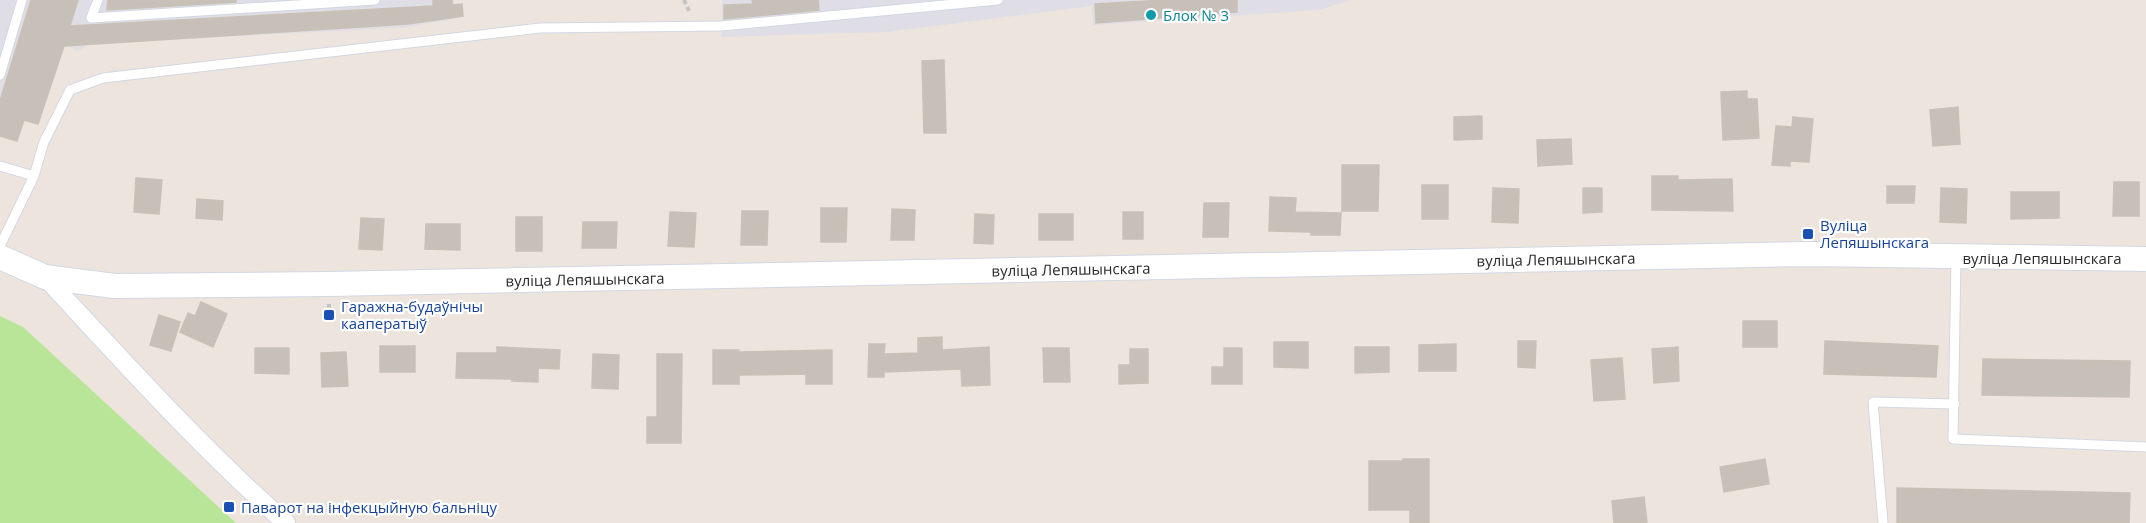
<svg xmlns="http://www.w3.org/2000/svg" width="2146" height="523" font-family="'Open Sans',sans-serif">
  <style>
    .industrial { fill: #dfdee6 }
    .green { fill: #b9e598 }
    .building { fill: #c6c0b8; stroke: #c9c1b6; stroke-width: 1.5 }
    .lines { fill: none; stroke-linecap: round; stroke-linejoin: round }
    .lane-casing { stroke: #d2d7e4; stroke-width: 11 }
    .street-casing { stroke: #d2d7e4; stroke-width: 20 }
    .secondary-casing { stroke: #d2d7e4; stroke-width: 26 }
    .path { stroke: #c4c4c4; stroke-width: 4; stroke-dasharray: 4.5 3; stroke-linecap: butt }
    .lane { stroke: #fff; stroke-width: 9 }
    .street { stroke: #fff; stroke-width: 18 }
    .secondary { stroke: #fff; stroke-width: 24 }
    .culture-dot { fill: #0f9aa8; stroke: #fff; stroke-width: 2 }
    .transit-dot { fill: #1a4fb4; stroke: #fff; stroke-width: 2 }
    .labels { text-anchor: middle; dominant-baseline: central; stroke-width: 4.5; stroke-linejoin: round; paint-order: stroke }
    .culture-label { font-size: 15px; fill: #0d838f; stroke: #fff; text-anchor: start }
    .transit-label { font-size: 15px; fill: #164399; stroke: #fff; text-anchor: start }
    .street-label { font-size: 15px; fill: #2b2b2b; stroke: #fff }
  </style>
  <rect width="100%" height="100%" fill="#ede5dd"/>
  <path class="industrial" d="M0,0h454v19l-45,8 -319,17 -12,7 -13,-6 -27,79 -14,-3 -7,20 -17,-5z
    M722,0h630l-33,10 -226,15 -1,-19 -204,26 -167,5z"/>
  <path class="green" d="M0,316l23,11 213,196h-236z"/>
  <path class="building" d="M31,0h47l-8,26 363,-20v-6h19v5l10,-1 1,12 -55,8 -344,22 -26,78 -14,-4 -7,21 -17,-5v-35z
    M108,0h128v2l-129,8z
    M752,0h66l1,10 -95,9v-14l29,-1z
    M1165,0h72v12l-141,11 -1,-19z
    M944,60l2,73h-22l-2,-72z
    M1747,91v8h10l2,39 -36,2 -2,-48z
    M1958,107l2,37 -27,2 -3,-36z
    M1482,116v23l-28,1v-23z
    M1793,117l20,2 -4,43 -19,-1v5l-18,-1 4,-39 16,1z
    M1571,139l1,25 -34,2 -1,-26z
    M1342,165h37l-1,46h-36z
    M1652,176h26v4l54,-1 1,32 -81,-1z
    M136,178l26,2 -3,34 -25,-2z
    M2114,182h25v34h-26z
    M1422,185h26v34h-26z
    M1887,186h28l-1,17h-27z
    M1493,188l26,1 -1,34 -26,-1z
    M1583,188h19v24l-19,1z
    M1941,188l26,1 -1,34 -26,-1z
    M2011,192h48v26l-48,1z
    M1270,197l26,1 -1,14 46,1 -1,22h-29v-3l-42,-1z
    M197,199l26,2 -1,19 -26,-2z
    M1204,203h25l-1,34h-25z
    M821,208h26l-1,34h-25z
    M892,209l23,1 -1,30h-23z
    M742,211h26l-1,34h-26z
    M670,212l26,1 -2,34 -26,-1z
    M1123,212h20v27h-20z
    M975,214l19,1 -1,29 -19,-1z
    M1039,214h34v26h-34z
    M516,217h26v34h-26z
    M361,218l23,1 -2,31 -23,-1z
    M583,222h34l-1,26h-34z
    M426,224h34v26l-35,-1z
    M201,302l26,12 -14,33 -33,-15 8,-19 7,3z
    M159,315l21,7 -9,29 -21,-6z
    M1743,321h34v26h-34z
    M942,337v13l47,-3 1,38 -28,1 -1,-17 -77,3v5h-16l1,-33h16l-1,10 34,-1v-15z
    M1518,341h18l-1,27 -17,-1z
    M1825,341l113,5 -2,31 -112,-3z
    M1274,342h34v26l-34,-1z
    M1456,344v27h-37v-26z
    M380,346h35v26h-35z
    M497,347l63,3 -1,19 -21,-1v14l-26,-1v-2l-56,-1 1,-25h40z
    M1355,347h34v25l-34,1z
    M1678,347l1,34 -25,2 -2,-34z
    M255,348h34v26l-34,-1z
    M1043,348h26l1,34h-26z
    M1224,348h18v36h-30v-17h12z
    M1130,349h18v34l-29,1v-19h11z
    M713,350h26v2l93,-2v34h-26v-10l-67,1v9h-26z
    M346,352l2,34 -26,1 -1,-34z
    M593,354l26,1 -1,34 -26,-1z
    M657,354h25l-1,89h-34v-26h10z
    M1622,358l3,41 -31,2 -3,-41z
    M1983,359l147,2 -1,36 -147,-2z
    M1403,459h26v64h-19v-13h-41v-49h34z
    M1765,459l4,25 -45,8 -4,-25z
    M1897,488l233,5 -1,30h-232z
    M1644,497l3,26h-33l-2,-22z"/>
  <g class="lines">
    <defs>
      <path id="lane" d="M98,0l-7,18 284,-18
        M0,75l22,-75
        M0,166l34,10
        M0,246l34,-70 10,-34 26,-52 33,-12 437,-50 181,-2 277,-26
        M1956,258l-3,181 193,8
        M1883,523l-10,-121 82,2"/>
      <path id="street" d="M45,277c78,84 155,170 241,246"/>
      <path id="secondary" d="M0,257l45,20 69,9 215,-2 1479,-30 338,5"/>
    </defs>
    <use href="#lane" class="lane-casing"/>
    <use href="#street" class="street-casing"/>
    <use href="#secondary" class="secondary-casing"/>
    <path class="path" d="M684,0l6,13
      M329,315v-11"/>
    <use href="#lane" class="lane"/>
    <use href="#street" class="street"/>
    <use href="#secondary" class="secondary"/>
  </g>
  <circle class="culture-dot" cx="1151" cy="15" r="6"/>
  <g class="transit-dot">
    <rect x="1802" y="228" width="12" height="12" rx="3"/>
    <rect x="323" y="309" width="12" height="12" rx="3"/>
    <rect x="223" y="501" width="12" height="12" rx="3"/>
  </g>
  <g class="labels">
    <g class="culture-label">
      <text x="1163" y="15">Блок № 3</text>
    </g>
    <g class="transit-label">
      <text x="1820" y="225">Вуліца<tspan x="1820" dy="17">Лепяшынскага</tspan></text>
      <text x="341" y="306">Гаражна-будаўнічы<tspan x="341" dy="17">кааператыў</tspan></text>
      <text x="241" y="507">Паварот на інфекцыйную бальніцу</text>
    </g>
    <g class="street-label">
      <text x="2042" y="258">вуліца Лепяшынскага</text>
      <text transform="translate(1556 259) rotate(-1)">вуліца Лепяшынскага</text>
      <text transform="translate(1071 269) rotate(-1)">вуліца Лепяшынскага</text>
      <text transform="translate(585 279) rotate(-1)">вуліца Лепяшынскага</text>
    </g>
  </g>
</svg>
